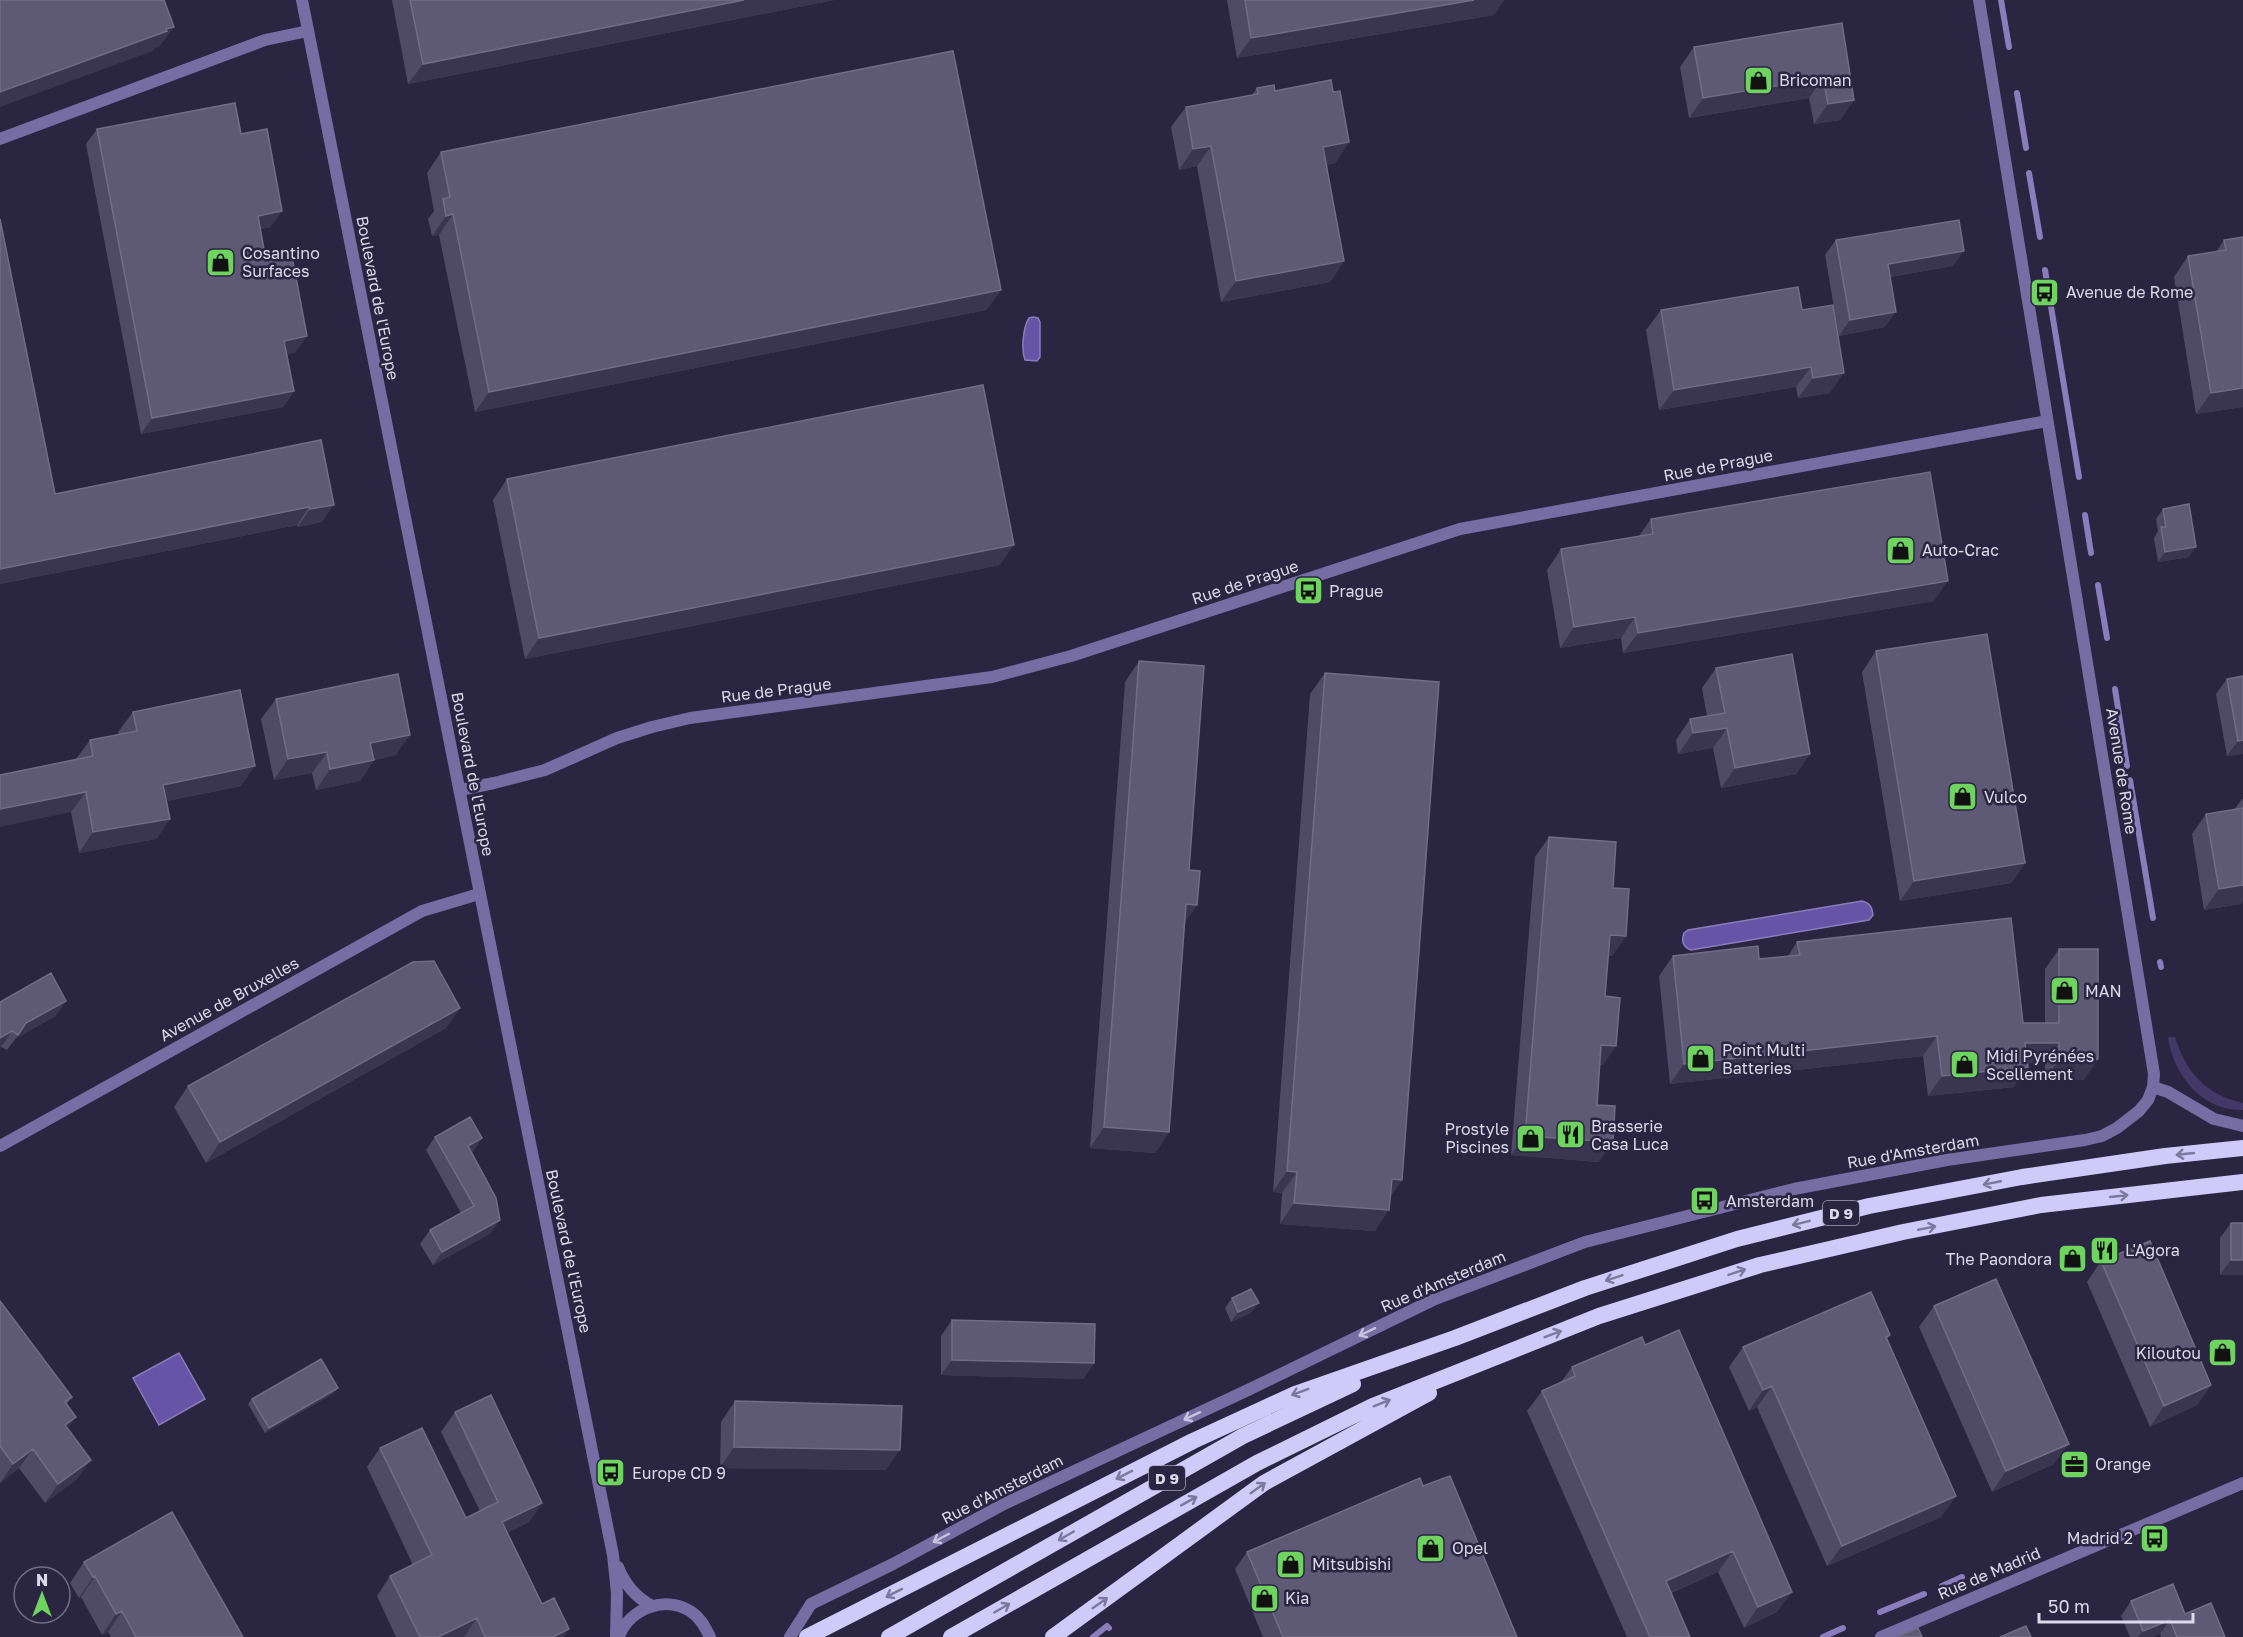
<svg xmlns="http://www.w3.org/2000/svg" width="2243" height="1637" font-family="'Golos Text',sans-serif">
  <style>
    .green { fill: #423966 }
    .water { fill: #6655a6; stroke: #897dbb; stroke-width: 1.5 }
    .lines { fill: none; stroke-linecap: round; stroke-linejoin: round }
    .stream { stroke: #897dbb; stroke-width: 6 }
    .minor { stroke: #766da3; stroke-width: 12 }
    .tertiary { stroke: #766da3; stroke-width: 12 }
    .trunk { stroke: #d0caf9; stroke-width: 16 }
    .wall { fill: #4f4a66 }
    .shaded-wall { fill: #3a3551 }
    .building { fill: #5e5974; stroke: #716d87; stroke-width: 1.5 }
    .oneway { stroke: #7d789c }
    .oneway2 { stroke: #c7c3dd }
    .labels { text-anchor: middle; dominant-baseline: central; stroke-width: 5; stroke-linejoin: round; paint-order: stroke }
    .shield { fill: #2a2540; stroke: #a6a3b8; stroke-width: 1.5 }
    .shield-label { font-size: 15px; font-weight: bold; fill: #dbd9eb }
    .poi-label { font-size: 16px; fill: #dbd9eb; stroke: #2a2540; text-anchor: start }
    .street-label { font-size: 16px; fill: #dbd9eb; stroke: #2a2540 }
  </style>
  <rect width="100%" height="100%" fill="#2a2540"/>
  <path class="green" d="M2168,1037h7c11,35 31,58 68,66v7c-42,1 -70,-36 -75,-73z"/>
  <path class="water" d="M1033,317l5,1 2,4v35l-3,4 -12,-1c-4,-11 -2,-32 4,-42z
    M1862,901c8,2 10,6 11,14l-4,5 -178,30c-8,-3 -10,-9 -7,-17l4,-3z
    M179,1353l26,46 -46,26 -26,-47z"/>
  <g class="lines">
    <path class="stream" d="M2001,0l8,47
      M2017,93l9,55
      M2029,173l11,64
      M2045,270l34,207
      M2085,515l6,38
      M2098,585l9,53
      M2115,689l12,77
      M2130,780l23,138
      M2160,962l1,5
      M1942,1586l20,-9
      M1880,1612l44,-18
      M1093,1637l14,-11 2,2
      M1823,1637l20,-9"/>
    <path class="minor" d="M0,139l265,-99 43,-9
      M460,790l34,-7 51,-13 72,-32 35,-11 38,-9 302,-41 79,-21 389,-127 587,-108
      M2153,1087l15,5 46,27 29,7
      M0,1146l422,-235 57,-17
      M790,1637l21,-33 82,-40 111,-60 244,-114 185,-90 152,-58 209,-53 153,-29 138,-20 17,-4 15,-8 22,-17 9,-11 5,-13 1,-13 -175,-1074
      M1881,1637l362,-154"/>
    <path class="tertiary" d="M302,0c103,518 206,1037 311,1555l4,38 -1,44
      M618,1567c7,18 17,30 34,39
      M619,1636c11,-27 45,-41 71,-25 10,6 15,16 20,26"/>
    <path class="trunk" d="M807,1637l386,-196 102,-47 160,-56 130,-50 152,-49 132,-33 153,-29 143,-21 78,-8
      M889,1637l354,-201 110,-52
      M951,1637l306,-174 116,-57 226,-90 161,-51 143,-33 138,-27 202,-23
      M1053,1637l211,-154 165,-90"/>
  </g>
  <path class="wall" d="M392,0h442l-426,84z
    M1227,0h277l-10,15 -257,43z
    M1842,23l12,77 -14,20 -26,4 -5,-26 -120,20 -9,-51 14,-20z
    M1257,88l18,3 58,1 16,50 -14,21 -9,2 18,96 -14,21 -109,20 -24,-136 -18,4 -8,-43 15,-20 66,-12z
    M97,129l174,98 -11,2 5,26 31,97 -9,2 7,37 -11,16 -142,27 -55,-290z
    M441,152l560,138 -15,20 -511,102 -36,-177 -7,1 -4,-17 6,-8 -7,-38z
    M0,219l55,275 266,-54 1,82 -24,5 -1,-2 -297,59z
    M2243,237v170l-47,7 -22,-137 14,-21 28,-4 8,-12z
    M1836,240l117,26 -63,11 -5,50 -46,9 -14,-81z
    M1661,310h141l28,83 -32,5 -2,-11 -137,23 -13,-80z
    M507,479l493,86 -475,94 -32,-159z
    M2163,509l26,48 -31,5 -4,-24 4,-7 -2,-12z
    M1651,519l283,82 -311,52 -2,-15 -61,10 -13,-78 14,-21 78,-13z
    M1876,651l149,212 -14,20 -111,18 -38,-229z
    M1139,661l58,244 -12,17 -16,210 -14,21 -65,-5 35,-466z
    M1716,668l94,86 -14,20 -75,14 -8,-40 -35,6 -2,-14 14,-21 17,-3 -5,-28z
    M1325,673l77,507 -12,17 -15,34 -95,-7 2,-31 -9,-1 37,-498z
    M2227,679l16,75 -16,2 -11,-62z
    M276,699l120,56 -22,5 -14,21 -44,9 -4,-17 -38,7 -13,-61z
    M133,712l108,74 -74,15 3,18 -14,20 -77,14 -8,-41 5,-53 14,-19 29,-5 -1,-3z
    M2242,799h1v102l-2,3 -37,6 -12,-76 14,-20 28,-4z
    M1549,837l64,51 13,48 -14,20h-4l-3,40 -2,69h-3l-3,40 2,57 -88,-7 24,-298z
    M1797,942l226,81h22v-54l14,-20 25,131h-39v-17h-18l-13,24 -86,9 -5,-40 -253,28 -11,-108 14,-20 86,3 29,-3z
    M0,1002l56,14 -40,22 -9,12 -6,-3z
    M460,1008l-14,20 -240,135 -32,-56 14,-21z
    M435,1137l47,1 -10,14 19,81 -58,32 -13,-21 10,-14 31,-17 -35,-63z
    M2231,1223l12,52h-23v-37z
    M2101,1261l110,124 -14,20 -47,22 -63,-145z
    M1232,1298l19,15 -20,9 -6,-14z
    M0,1301l72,96 -5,7v25l10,50 -32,24 -26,-35 -19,15z
    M1934,1306l120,158 -62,28 -73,-165z
    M952,1320l142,43 -11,16 -142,-4v-39z
    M1890,1335l-3,4 69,157 -15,21 -114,49 -70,-159 -8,4 -20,-44 14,-20z
    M1645,1345l132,267 -33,16 -26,-56 -47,21 19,44h-63l-100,-226 15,-20 19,-9 11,-15z
    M338,1388l-4,5 -69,40 -17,-29 4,-5z
    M735,1401l151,69 -166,-2 1,-46z
    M455,1412l87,91 -13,19 -22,11 35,71 22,33h-168l-19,-41 13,-20 23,-11 -46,-98 13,-19 86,70 14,-7 -39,-79z
    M1423,1486l94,151h-254l-28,-68 12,-17z
    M84,1562l159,75h-132l-3,-5 -6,3 -21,-38 -2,1 -9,-15z
    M2131,1601l54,13 40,23h-64l-1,-3 -7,3h-23l-9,-21z"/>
  <path class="shaded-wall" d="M744,0h90l-426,84 15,-20z
    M1474,0h30l-10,15 -257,43 14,-20z
    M174,27l-15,20 -4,1 -2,3 -153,56v-15z
    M1823,78l-14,20 -120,20 14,-20z
    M1854,100l-14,20 -26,4 14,-20z
    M1349,142l-14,21 -26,5 14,-21z
    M1211,146l-14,20 -18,4 14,-21z
    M282,211l-11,16 -24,5 11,-16z
    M453,214l-14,21 -7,1 14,-20z
    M1964,251l-11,15 -76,13 11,-15z
    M1344,261l-14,21 -109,20 15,-21z
    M1001,290l-15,20 -511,102 14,-20z
    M1896,312l-11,15 -46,9 11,-16z
    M307,336l-11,16 -23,4 11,-15z
    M1811,367l-15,20 -137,23 15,-20z
    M1844,373l-14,20 -32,5 15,-20z
    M2243,388v19l-47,7 15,-21z
    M294,391l-11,16 -142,27 11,-16z
    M334,505l-12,17 -24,5 12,-18z
    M309,507l-12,18 -297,59v-15z
    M1014,545l-14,20 -475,94 14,-21z
    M2196,547l-7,10 -31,5 7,-10z
    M1948,581l-14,20 -311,52 15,-20z
    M1635,617l-14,21 -61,10 14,-21z
    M1727,728l-14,20 -35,6 15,-21z
    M410,735l-14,20 -24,5h2l-14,21 -44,9 14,-21 40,-26z
    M2243,740v14l-16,2 11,-15z
    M327,752l-15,21 -38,7 14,-21z
    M1810,754l-14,20 -75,14 14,-20z
    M255,766l-14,20 -92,19 14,-20z
    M86,792l-15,20 -71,15v-18z
    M170,819l-14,20 -77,14 14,-21z
    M2025,863l-14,20 -111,18 14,-20z
    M2243,885v16l-2,3 -37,6 15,-21z
    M1186,904l11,1 -14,20z
    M1610,935l16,1 -14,20 -16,-1z
    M66,1001l-10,15 -40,22 10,-15z
    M460,1008l-14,20 -240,135 14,-21z
    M12,1031l-11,16h-1v-9z
    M1937,1036l-14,20 -253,28 14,-20z
    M2025,1043h34l-14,20h-34z
    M1601,1045l15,1 -13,19 -15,-1z
    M2098,1059l-14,21h-39l14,-20z
    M2028,1067l-14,20 -86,9 14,-20z
    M1104,1127l65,5 -14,21 -65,-5z
    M1525,1136l88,6 -14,20 -88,-7z
    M482,1138l-9,14 -14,8 9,-14z
    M1287,1171l10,1 -15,21 -9,-1z
    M1392,1179l10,1 -15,20z
    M1294,1203l95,7 -14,21 -95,-7z
    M500,1220l-9,13 -58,32 9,-13z
    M2231,1260h12v15h-23z
    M1259,1303l-8,10 -20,9 7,-10z
    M952,1360l142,3 -11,16 -142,-4z
    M2211,1385l-14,20 -47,22 14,-21z
    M1772,1386l-15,21 -8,4 14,-21z
    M338,1388l-4,5 -69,40 4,-5z
    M76,1417l-14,19 3,-11z
    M2069,1444l-15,20 -62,28 14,-21z
    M734,1447l166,3 -14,20 -166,-2z
    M33,1449l-14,19 -19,15 13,-19z
    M91,1460l-14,19 -32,24 13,-19z
    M1956,1496l-15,21 -114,49 15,-20z
    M542,1503l-13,19 -41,20 14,-20z
    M1733,1551l-15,21 -67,29 15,-20z
    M95,1576l-14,21 -2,1 14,-21z
    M1792,1592l-15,20 -33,16 14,-21z
    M122,1611l-14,21 -6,3 14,-21z
    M477,1618l-13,19h-26z
    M2170,1620l-10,14 -7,3h-15l5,-6z
    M569,1629l-5,8h-11z"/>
  <path class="building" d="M0,0h164l10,27 -8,2 1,2 -167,61z
    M410,0h334l-321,64z
    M1245,0h229l-223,38z
    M1842,23l12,77 -26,4 -5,-26 -120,20 -9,-51z
    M953,51l48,239 -512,102 -36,-178 -7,2 -3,-17 7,-2 -9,-45z
    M1331,80l2,12 7,-1 9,51 -26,5 21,114 -108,20 -25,-135 -18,3 -7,-42 72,-13 -1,-6 17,-3 1,6z
    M235,103l6,31 26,-5 15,82 -24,5 7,39 26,-4 16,85 -23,5 10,50 -142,27 -55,-289z
    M0,219l55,275 266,-54 13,65 -24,4 -1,-2 -309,62z
    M1959,220l5,31 -76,13 8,48 -46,8 -14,-80z
    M2243,237v151l-32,5 -23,-137 38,-6 -2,-10z
    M1798,287l4,23 31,-5 11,68 -31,5 -2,-11 -137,23 -13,-80z
    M983,385l31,160 -475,93 -32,-159z
    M1930,472l18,109 -310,52 -3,-16 -61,10 -13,-78 92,-15 -2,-15z
    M2189,504l7,43 -31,5 -4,-25h5l-3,-18z
    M1987,634l38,229 -111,18 -38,-230z
    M1792,654l18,100 -75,14 -8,-40 -34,5 -3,-14 35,-6 -9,-45z
    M1139,661l65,5 -15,204 11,1 -3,34 -11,-1 -17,228 -65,-5z
    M1325,673l114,9 -37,498 -10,-1 -3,31 -95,-7 3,-31 -10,-1z
    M398,674l12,61 -40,8 4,17 -44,9 -3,-17 -39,7 -12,-60z
    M2243,676v64l-5,1 -11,-62z
    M240,690l15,76 -92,19 7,34 -77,13 -7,-40 -86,17v-34l93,-19 -3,-16 47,-9 -4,-19z
    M2243,808v77l-24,4 -13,-75z
    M1549,837l67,5 -3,46 16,1 -3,47 -16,-1 -5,61 15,2 -4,48 -15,-1 -4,60 18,1 -2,36 -88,-6z
    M2011,918l12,105h36v-74h39v110l-39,1v-17h-34l3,24 -86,9 -5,-40 -253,28 -11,-108 85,-10 1,13 41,-4 -3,-13z
    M434,961l26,47 -240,134 -32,-56 225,-124z
    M51,973l15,28 -40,22 -8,12 -6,-4 -12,7v-36z
    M470,1117l12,21 -14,8 28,52 4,22 -58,32 -12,-22 44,-24 -39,-69z
    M2231,1223h12v37h-12z
    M2150,1241l61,144 -47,21 -63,-145z
    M1996,1279l73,165 -63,27 -72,-165z
    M1251,1289l8,14 -21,9 -6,-14z
    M1871,1292l19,43 -4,2 70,159 -114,50 -70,-160 -9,4 -20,-43z
    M0,1301l72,96 -7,5 11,15 -11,8 26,35 -33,24 -25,-35 -20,15 -13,-18z
    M952,1320l143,4 -1,39 -142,-3z
    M1679,1330l113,262 -34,15 -25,-56 -67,30 24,56h-40l-108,-246 33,-15 -3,-9 70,-30 3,8z
    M321,1359l17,29 -69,40 -17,-29z
    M491,1395l51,108 -40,19 40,82 12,-6 15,31 -16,8h-68l-8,-19 -39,19h-18l-30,-61 42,-21 -52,-107 42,-20 44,90 32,-16 -43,-90z
    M735,1401l167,5 -2,44 -166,-3z
    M1450,1476l67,161h-234l-36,-85 173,-74 3,8z
    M172,1512l71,125h-107l-14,-26 -6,3 -21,-38 -2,1 -9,-15z
    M2173,1584l12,30 26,-11 14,34h-48l-7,-17 -27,11 -12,-30z
    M2026,1626l5,11h-31z
    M1918,1628l4,9h-25z"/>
  <defs><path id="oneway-shaft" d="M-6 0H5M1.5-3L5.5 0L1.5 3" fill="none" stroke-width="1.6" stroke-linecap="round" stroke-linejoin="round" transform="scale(1.5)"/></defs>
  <g class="oneway">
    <use href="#oneway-shaft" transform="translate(2185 1154) rotate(174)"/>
    <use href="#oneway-shaft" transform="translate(1992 1183) rotate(169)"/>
    <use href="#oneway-shaft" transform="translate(2119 1196) rotate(-6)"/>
    <use href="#oneway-shaft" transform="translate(1801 1223) rotate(166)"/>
    <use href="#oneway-shaft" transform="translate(1927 1228) rotate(-11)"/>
    <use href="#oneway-shaft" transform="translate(1737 1272) rotate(-18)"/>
    <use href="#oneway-shaft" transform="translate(1614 1278) rotate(162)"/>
    <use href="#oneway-shaft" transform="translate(1553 1334) rotate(-21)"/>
    <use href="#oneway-shaft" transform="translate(1300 1392) rotate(160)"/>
    <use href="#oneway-shaft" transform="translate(1382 1403) rotate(-22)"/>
    <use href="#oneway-shaft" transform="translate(1124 1475) rotate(153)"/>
    <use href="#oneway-shaft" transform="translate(1258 1488) rotate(-36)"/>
    <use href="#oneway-shaft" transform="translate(1189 1501) rotate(-29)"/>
    <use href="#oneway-shaft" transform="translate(1066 1536) rotate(150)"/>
    <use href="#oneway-shaft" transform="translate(894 1593) rotate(153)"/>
    <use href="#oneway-shaft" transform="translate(1100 1603) rotate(-35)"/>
    <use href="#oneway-shaft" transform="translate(1002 1608) rotate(-30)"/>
  </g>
  <g class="oneway2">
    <use href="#oneway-shaft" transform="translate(1367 1332) rotate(154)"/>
    <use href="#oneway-shaft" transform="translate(1192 1416) rotate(155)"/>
    <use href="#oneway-shaft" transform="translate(941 1538) rotate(152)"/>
  </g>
  <defs>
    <symbol id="shop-square" viewBox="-11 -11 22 22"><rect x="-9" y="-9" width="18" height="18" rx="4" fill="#6fd360" stroke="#2a2540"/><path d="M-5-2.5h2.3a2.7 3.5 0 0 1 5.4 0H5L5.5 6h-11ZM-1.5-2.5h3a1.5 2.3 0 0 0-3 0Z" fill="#111"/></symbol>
    <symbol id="bus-square" viewBox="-11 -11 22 22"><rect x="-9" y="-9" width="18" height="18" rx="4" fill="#6fd360" stroke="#2a2540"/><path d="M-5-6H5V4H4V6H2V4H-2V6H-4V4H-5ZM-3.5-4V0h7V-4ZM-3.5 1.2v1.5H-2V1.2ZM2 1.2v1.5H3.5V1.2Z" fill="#111"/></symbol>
    <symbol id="restaurant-square" viewBox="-11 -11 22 22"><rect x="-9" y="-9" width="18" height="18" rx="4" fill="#6fd360" stroke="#2a2540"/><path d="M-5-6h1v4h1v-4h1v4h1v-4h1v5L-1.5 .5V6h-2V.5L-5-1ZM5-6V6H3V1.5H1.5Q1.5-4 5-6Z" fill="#111"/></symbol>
    <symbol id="office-square" viewBox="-11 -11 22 22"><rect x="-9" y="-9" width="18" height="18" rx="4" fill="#6fd360" stroke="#2a2540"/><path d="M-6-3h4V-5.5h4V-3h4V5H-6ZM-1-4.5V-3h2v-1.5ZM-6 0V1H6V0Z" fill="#111"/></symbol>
  </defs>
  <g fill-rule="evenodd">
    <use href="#shop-square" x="1742" y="64" width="33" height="33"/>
    <use href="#shop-square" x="204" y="246" width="33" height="33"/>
    <use href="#bus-square" x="2028" y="276" width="33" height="33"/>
    <use href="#shop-square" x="1884" y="534" width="33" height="33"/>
    <use href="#bus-square" x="1292" y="574" width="33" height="33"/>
    <use href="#shop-square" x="1946" y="780" width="33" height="33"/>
    <use href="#shop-square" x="2048" y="974" width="33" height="33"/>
    <use href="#shop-square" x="1684" y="1042" width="33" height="33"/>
    <use href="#shop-square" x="1948" y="1048" width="33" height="33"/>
    <use href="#restaurant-square" x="1554" y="1118" width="33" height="33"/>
    <use href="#shop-square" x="1514" y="1122" width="33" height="33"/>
    <use href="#bus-square" x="1688" y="1184" width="33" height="33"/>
    <use href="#restaurant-square" x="2088" y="1234" width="33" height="33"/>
    <use href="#shop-square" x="2056" y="1242" width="33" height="33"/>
    <use href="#shop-square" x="2206" y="1336" width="33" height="33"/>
    <use href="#office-square" x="2058" y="1448" width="33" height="33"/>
    <use href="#bus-square" x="594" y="1456" width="33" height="33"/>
    <use href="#bus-square" x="2138" y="1522" width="33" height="33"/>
    <use href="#shop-square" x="1414" y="1532" width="33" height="33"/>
    <use href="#shop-square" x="1274" y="1548" width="33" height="33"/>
    <use href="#shop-square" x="1248" y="1582" width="33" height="33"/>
  </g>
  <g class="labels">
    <g class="shield">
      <rect x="1823" y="1201" width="36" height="24" rx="4.5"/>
      <rect x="1149" y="1466" width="36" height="24" rx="4.5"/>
    </g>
    <g class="shield-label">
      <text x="1841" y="1213">D 9</text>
      <text x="1167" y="1478">D 9</text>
    </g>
    <g class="poi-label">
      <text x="1779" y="80">Bricoman</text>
      <text x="242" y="253">Cosantino<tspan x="242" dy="18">Surfaces</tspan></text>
      <text x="2066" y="292">Avenue de Rome</text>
      <text x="1922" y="550">Auto-Crac</text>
      <text x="1329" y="591">Prague</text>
      <text x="1984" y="797">Vulco</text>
      <text x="2085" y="991">MAN</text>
      <text x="1722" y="1050">Point Multi<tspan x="1722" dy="18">Batteries</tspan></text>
      <text x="1986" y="1056">Midi Pyrénées<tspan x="1986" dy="18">Scellement</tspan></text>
      <text x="1591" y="1126">Brasserie<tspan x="1591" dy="18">Casa Luca</tspan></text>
      <text x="1509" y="1129" text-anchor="end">Prostyle<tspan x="1509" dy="18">Piscines</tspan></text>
      <text x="1726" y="1201">Amsterdam</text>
      <text x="2125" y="1250">L'Agora</text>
      <text x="2052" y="1259" text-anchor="end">The Paondora</text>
      <text x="2201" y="1353" text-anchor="end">Kiloutou</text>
      <text x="2095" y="1464">Orange</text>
      <text x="632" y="1473">Europe CD 9</text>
      <text x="2133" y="1538" text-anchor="end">Madrid 2</text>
      <text x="1452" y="1548">Opel</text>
      <text x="1312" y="1564">Mitsubishi</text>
      <text x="1285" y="1598">Kia</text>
    </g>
    <g class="street-label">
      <text transform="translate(378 298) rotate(79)">Boulevard de l'Europe</text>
      <text transform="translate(1718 465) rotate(-11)">Rue de Prague</text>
      <text transform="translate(1245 582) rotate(-18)">Rue de Prague</text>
      <text transform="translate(776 690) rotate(-7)">Rue de Prague</text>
      <text transform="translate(2122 771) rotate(81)">Avenue de Rome</text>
      <text transform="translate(473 774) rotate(79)">Boulevard de l'Europe</text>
      <text transform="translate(229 999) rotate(-29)">Avenue de Bruxelles</text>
      <text transform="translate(1913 1151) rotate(-10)">Rue d'Amsterdam</text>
      <text transform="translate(569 1251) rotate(78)">Boulevard de l'Europe</text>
      <text transform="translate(1443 1281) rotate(-23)">Rue d'Amsterdam</text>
      <text transform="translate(1002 1489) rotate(-27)">Rue d'Amsterdam</text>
      <text transform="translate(1989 1573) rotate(-23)">Rue de Madrid</text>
    </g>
  </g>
  <g transform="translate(42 1595)"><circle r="28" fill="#2a2540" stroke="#716d84" stroke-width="1.5"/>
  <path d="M0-4.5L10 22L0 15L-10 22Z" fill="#6fd360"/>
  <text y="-9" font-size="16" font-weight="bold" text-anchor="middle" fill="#dbd9eb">N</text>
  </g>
  <path d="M2039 1613v9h154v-9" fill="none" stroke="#dbd9eb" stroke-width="3"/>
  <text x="2048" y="1613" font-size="18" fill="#dbd9eb" stroke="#2a2540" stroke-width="4.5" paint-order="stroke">50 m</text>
</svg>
